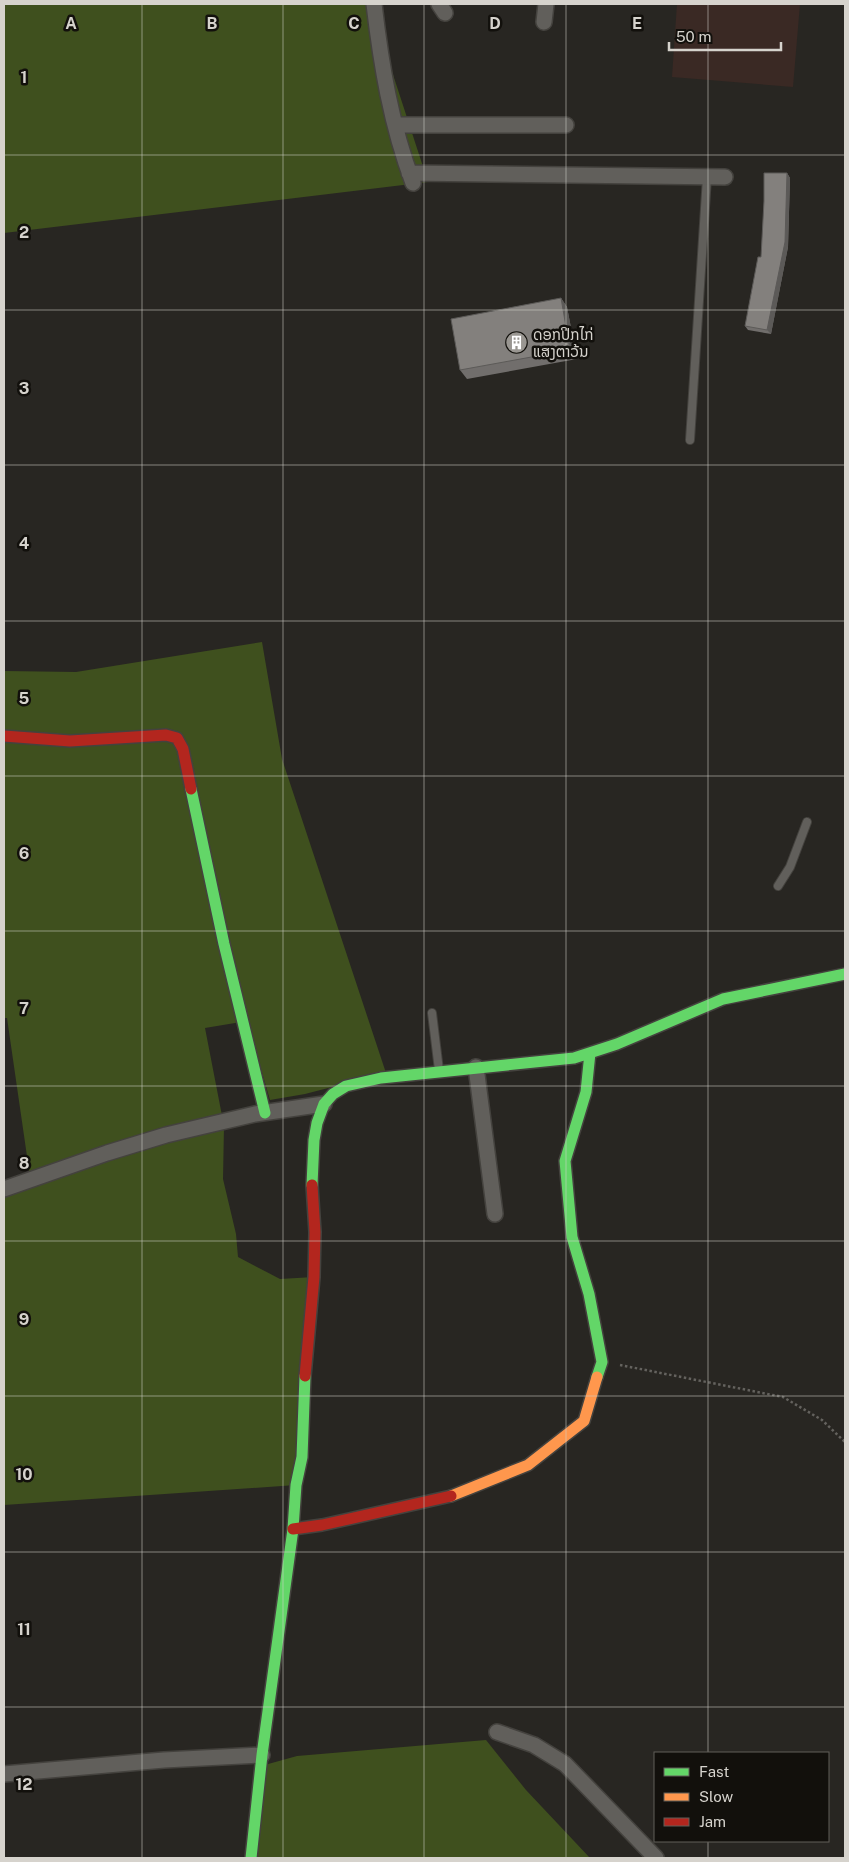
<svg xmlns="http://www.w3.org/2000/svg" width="849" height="1862" font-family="'Public Sans','Noto Sans Lao',sans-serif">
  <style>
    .education { fill: #3a2924 }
    .green { fill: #3f501e }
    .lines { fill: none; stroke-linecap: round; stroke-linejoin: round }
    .lane-casing { stroke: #44423e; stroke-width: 10 }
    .street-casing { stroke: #44423e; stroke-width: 18 }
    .fast-casing { stroke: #44423e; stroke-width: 14 }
    .slow-casing { stroke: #44423e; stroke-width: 14 }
    .jam-casing { stroke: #44423e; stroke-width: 14 }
    .path { stroke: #64625e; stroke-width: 2.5; stroke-dasharray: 2.5 2.5; stroke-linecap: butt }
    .lane { stroke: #615f5b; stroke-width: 8 }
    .street { stroke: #615f5b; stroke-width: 15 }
    .fast { stroke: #63d668; stroke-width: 11 }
    .slow { stroke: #ff974d; stroke-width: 11 }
    .jam { stroke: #b3261e; stroke-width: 11 }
    .wall { fill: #716e6c }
    .shaded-wall { fill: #5c5a58 }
    .building { fill: #83807d; stroke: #5c5a58 }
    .grid { fill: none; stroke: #d6d3cd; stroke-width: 1; stroke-opacity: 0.55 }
    .labels { text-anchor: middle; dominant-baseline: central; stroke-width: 5; stroke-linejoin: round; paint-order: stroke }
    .poi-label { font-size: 15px; fill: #d6d3cd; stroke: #12100c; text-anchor: start }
    .grid-label { font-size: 16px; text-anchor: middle; font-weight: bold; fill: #d6d3cd; stroke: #12100c; stroke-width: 5; stroke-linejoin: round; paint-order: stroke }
  </style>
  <rect width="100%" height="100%" fill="#282622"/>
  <path class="education" d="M677,4h123l-7,83 -121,-10z"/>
  <path class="green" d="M4,4h366l58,178 -424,51z
    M262,642l20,117 104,314 -81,21 -35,6 -23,-79 -42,7 19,98 -1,53 13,55 2,23 42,22 34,-2 -18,208 -292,20v-318l26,-10 -23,-159h-3v-347l72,1z
    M486,1740l40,50 64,68h-339l10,-92 36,-10z"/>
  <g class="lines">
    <defs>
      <path id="lane" d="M690,440l17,-263
        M778,886l12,-19 17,-45
        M432,1013l7,57"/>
      <path id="street" d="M374,4c7,60 17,121 39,179
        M439,4l6,9
        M544,22l2,-18
        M396,125h170
        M409,173l316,4
        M476,1067l19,147
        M4,1189l103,-36 59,-18 89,-21 69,-10
        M497,1732l37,13 31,19 91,94
        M4,1774l160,-14 98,-5"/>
      <path id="fast" d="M191,789l33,155 41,169
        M590,1053l-4,39 -21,69 7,76 17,57 13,68 -5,15
        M312,1185l2,-45 3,-17 7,-19 9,-10 13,-8 35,-8 193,-20 43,-14 106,-45 122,-25
        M251,1858l11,-103 31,-226 3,-44 6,-28 3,-81"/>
      <path id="slow" d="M451,1496l77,-31 56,-44 13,-44"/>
      <path id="jam" d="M4,736l66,5 96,-6 11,3 6,11 8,40
        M305,1376l9,-99 1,-45 -3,-47
        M293,1529l29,-4 129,-29"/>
    </defs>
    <use href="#lane" class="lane-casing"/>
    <use href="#street" class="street-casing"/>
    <use href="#fast" class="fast-casing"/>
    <use href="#slow" class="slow-casing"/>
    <use href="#jam" class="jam-casing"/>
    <path class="path" d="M620,1365l163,32 39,23 23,22"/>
    <use href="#lane" class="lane"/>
    <use href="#street" class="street"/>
    <use href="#fast" class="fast"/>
    <use href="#slow" class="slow"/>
    <use href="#jam" class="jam"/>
  </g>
  <path class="wall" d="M787,173l3,5 -2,69 -17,87 -23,-4 -3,-4 16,-69z
    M561,298l6,9 10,52 -110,20 -7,-9z"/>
  <path class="shaded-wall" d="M787,173l3,5 -2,69 -17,87 -4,-4z
    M561,298l6,9 10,52 -7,-9z"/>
  <path class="building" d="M764,173h23l-2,69 -18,88 -22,-4 13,-69h3l3,-56z
    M561,298l9,52 -110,20 -9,-51z"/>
  <path class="grid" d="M142,4v1854M283,4v1854M424,4v1854M566,4v1854M708,4v1749M4,155h841M4,310h841M4,465h841M4,621h841M4,776h841M4,931h841M4,1086h841M4,1241h841M4,1396h841M4,1552h841M4,1707h841M708,1841v17"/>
  <defs>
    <symbol id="building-disc" viewBox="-11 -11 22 22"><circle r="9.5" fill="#999691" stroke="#12100c"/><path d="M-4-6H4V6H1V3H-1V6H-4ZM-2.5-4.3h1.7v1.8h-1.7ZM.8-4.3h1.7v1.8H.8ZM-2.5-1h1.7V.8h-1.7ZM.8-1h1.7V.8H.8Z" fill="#fff"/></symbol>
  </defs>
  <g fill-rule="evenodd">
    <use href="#building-disc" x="504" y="330" width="25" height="25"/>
  </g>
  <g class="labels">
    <g class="poi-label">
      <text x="533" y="334">ດອກປີກໄກ່<tspan x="533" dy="17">ແສງຕາວ້ນ</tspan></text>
    </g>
  </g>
  <g class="grid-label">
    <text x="71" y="29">A</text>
    <text x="212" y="29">B</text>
    <text x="354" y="29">C</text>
    <text x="495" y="29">D</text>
    <text x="637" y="29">E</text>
    <text x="24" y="83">1</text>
    <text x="24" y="238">2</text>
    <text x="24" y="394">3</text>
    <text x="24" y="549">4</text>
    <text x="24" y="704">5</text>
    <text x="24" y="859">6</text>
    <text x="24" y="1014">7</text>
    <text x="24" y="1169">8</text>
    <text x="24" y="1325">9</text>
    <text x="24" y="1480">10</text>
    <text x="24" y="1635">11</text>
    <text x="24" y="1790">12</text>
  </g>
  <rect width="849" height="1862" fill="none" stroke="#d6d3cd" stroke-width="10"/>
  <rect x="654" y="1752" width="175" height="90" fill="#12100c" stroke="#605e59"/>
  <rect x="664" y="1768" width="25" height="8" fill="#63d668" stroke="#605e59"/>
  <text x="699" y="1777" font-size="15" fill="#d6d3cd">Fast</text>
  <rect x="664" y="1793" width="25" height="8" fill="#ff974d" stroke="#605e59"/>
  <text x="699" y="1802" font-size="15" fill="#d6d3cd">Slow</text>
  <rect x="664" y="1818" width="25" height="8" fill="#b3261e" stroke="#605e59"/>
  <text x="699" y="1827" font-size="15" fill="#d6d3cd">Jam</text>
  <path d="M669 42v8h112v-8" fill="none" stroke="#d6d3cd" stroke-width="2.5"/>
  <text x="676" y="42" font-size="15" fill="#d6d3cd" stroke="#12100c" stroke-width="4" paint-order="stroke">50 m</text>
</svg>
